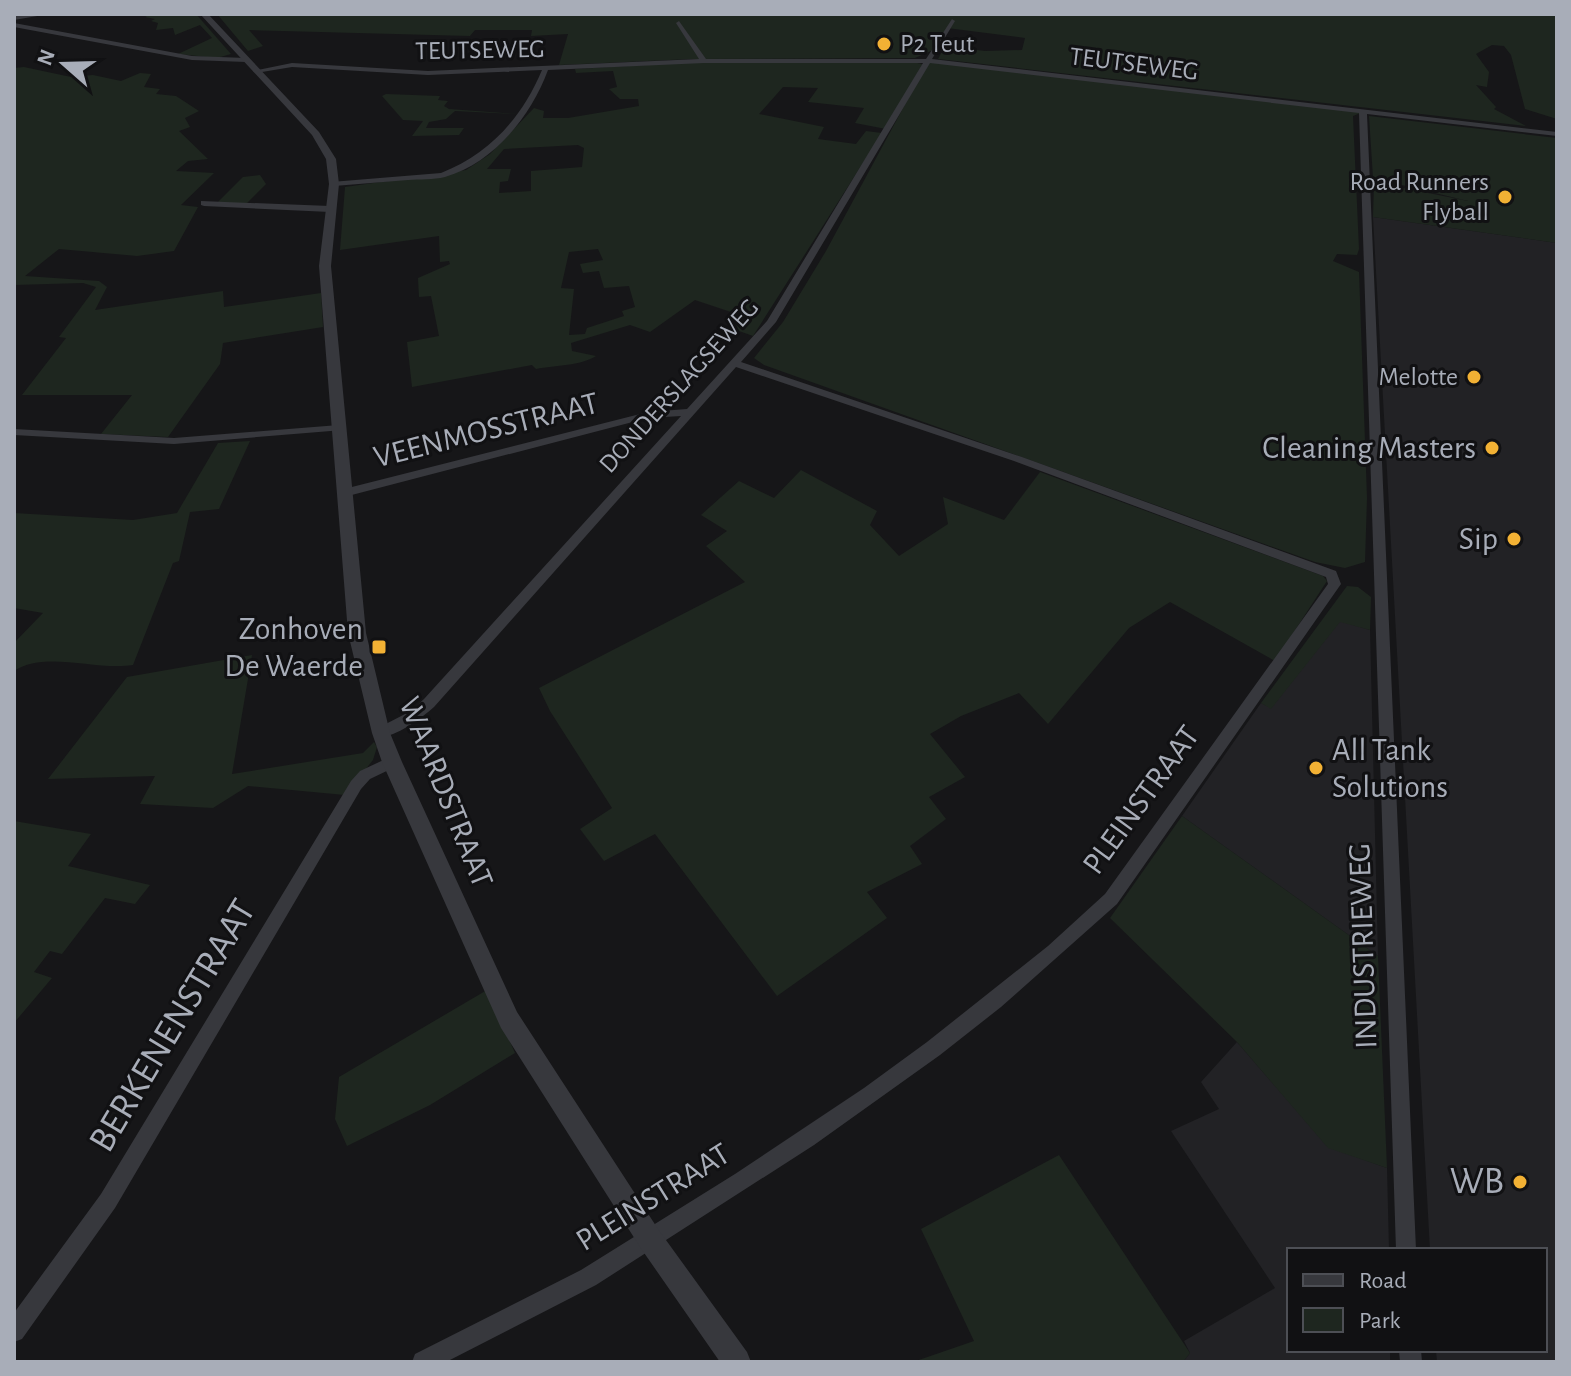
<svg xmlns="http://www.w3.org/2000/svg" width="1571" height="1376" font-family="'Alegreya Sans',sans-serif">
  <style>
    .built { fill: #222225 }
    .green { fill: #1e261f; fill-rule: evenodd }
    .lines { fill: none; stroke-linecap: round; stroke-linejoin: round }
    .minor { fill: #37383d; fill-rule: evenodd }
    .tertiary { fill: #37383d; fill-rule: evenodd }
    .poi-dot { fill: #f2b134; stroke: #111113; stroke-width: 3 }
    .labels { text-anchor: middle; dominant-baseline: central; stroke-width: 6; stroke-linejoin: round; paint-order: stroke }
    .far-poi-label { font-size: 26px; fill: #a8adb8; stroke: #111113; text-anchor: end }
    .far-street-label { font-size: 26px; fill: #a8adb8; stroke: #111113 }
    .street-label { font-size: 32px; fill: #a8adb8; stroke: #111113 }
    .poi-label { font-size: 32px; fill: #a8adb8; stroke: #111113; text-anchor: end }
    .near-street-label { font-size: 38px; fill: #a8adb8; stroke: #111113 }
    .near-poi-label { font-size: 38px; fill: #a8adb8; stroke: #111113; text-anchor: end }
  </style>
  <rect width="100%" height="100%" fill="#161618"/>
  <path class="built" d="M1373,217l184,26v1119h-120l-1,-12h109v-100h-115z
    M1340,621l30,9 8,326 -196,-140 79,-113 10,5z
    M1237,1042l91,105 59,21 2,82h-100v100h101v12h-207l7,-9 -6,-12 91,-53 -104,-157 48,-22 -18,-27z"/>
  <path class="green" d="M151,14h45l35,40 -14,4 -39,-4 34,-16 -12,-13 -25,10 -2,-7 -17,2 2,-7 -7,-2 4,-2 -10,-2z
    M217,14h1340v105l-32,-10 -14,-54 -7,-9 -12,-1 -16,9 13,18 -2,15 -11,-2 20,22 -2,2 32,17 -588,-67 7,-13 40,5 37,-1 3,-12 -78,-10 -14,22 -18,8 -223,1 -133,6 9,-31 -37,2 1,-6h-57l-5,6 -221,-6 14,16 -15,5z
    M929,61l434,51 -10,4 6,133 -2,6 -20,-1 -4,7 26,11 8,226 -2,64 -20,6 -30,-6 -551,-197 -10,-7 29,-36 43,-71 96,-178 -36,56 -31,-6 9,-15 -56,-6 10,-14 -35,-1 -24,27 65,13 -6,12 38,5 10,-13 16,2 -129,203 -25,-9 12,-12 -45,-15 -45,32 -20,-7 -59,18 1,8 24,5c-16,10 -40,9 -60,13l-4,-4 -120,22 -5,-45 32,-6 -8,-40 -12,1 -1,-19 32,-14 -1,-3 -9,1 -1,-26 -99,14 5,-63 121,-17 24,-16 44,-46 10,3 -1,7h25l71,-12 -1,-7h-18l-11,-10 8,-2 -4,-16 -37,2 -1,-4 126,-7h212l13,3zM578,145l6,3 -2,19 -51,4v20l-32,2 1,-11 8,-1 3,-12h-24l17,-20zM598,249l5,11 -23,4 3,9 16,-2 5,17 25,-2 6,21 -13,4 2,5 -37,12 -2,6 -16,1 5,-46 -13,-1 8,-36z
    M24,67l47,10 22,-2 28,6 19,-8 11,1 -7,13 16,2 -4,5 20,2 23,15 -14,7 5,9 -11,4 29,28 -20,2 -12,10 38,2 -33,32 17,2 -24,44 -37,5 -78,-7 -34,27 74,5 8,6 -12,23 128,-19 1,16 97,-14 2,34 -100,16 -3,21 -52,73 -67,-3 31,-39h-110l44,-57 -7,-1 37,-50 -13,-4 -69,2v-217z
    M386,94l54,2 -2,4 10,1 -4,5 5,3 68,5 -62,-3 -9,8 -17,3 -3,6h38l-5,7 -47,1 11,-15 -20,-1 -21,-24z
    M1369,116l188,22v105l-184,-26 1,-35 94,19 -95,-23z
    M260,175l6,9 -20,20 -28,-2 25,-25z
    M250,441l-31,68 -29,3 -11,49 -6,2 -40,102c-37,6 -88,-15 -119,6v-28l29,-30 -29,-5v-95l119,7 44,-7 41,-70z
    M801,470l76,41 -7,14 29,31 49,-32 -5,-27 61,23 36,-48 283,104 4,5 -52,80 -105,-59 -41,26 -81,96 -29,-31 -58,23 -31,18 35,43 -36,20 17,22 -36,27 12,18 -55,28 20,26 -110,78 -122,-162 -51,27 -24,-32 32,-21 -62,-97 -11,-23 206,-106 -39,-36 21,-15 -26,-16 38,-34 35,17z
    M1347,586l11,1 13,10 -1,33 -30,-8 -69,87 -10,-6z
    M252,655l-20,119 131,-21 11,-11 3,5 -4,13 -28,35 -97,-9 -35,22 -73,-4 15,-28 -107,3 79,-102z
    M1182,816l196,140 9,212 -59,-20 -91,-106 -127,-124z
    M14,821l77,13 -23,32 82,19 -15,19 -30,-6 -43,56 -12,-3 -16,21 18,6 -38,45z
    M487,990l28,63 -85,52 -83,41 -12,-27 4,-42z
    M1059,1155l131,198 -7,9h-270l61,-21 -53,-112z"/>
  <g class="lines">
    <path class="minor" d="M31,14h18l-35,6v-4z
      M952,19l3,2 -23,38 625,73v4l-190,-22 49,1136h-20l-37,-1137 -429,-50 -154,259 -35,40 281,95 314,114 5,13 -224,320 -116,103 -61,48 -126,90 -218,140 -150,77h-34l3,-8 166,-84 154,-96 129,-86 63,-46 121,-96 57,-52 223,-310 -2,-7 -312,-116 -278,-94 -302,340c-12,11 -42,33 -58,30l-2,-4 2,-4 35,-18 13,-12 257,-283 -33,2 -304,79 -6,-4 2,-3 308,-78 39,-3 80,-88 156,-258h-219l-156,7c-17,46 -54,93 -103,107 -12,3 -25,2 -37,3 -25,2 -49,4 -74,6h-3v-4l110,-9c48,-19 81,-55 101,-103l-114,5 -136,-8 -36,6 -3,-2 39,-8 136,8 271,-12 -23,-36 3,-2 27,38h220z
      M14,23l178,33 54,2 3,2 -3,2 -54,-2 -178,-33z
      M201,201l129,5 4,3 -4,3 -126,-6 -3,-1z
      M339,425l4,1v4l-169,14 -160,-9v-6l160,9z
      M392,756l5,2 2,4 -2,4 -27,13 -9,10 -246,419 -93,131 -8,3v-29l87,-119 250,-413 9,-10z
      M1399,1350h22l1,12h-22z"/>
    <path class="tertiary" d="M200,14h8l111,118 17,27 3,25 -8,82 35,367 24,100 12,29 115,250 141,217 89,123 4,10h-31l-80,-115 -139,-219 -119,-266 -10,-29 -24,-100 -29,-367 10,-82 -3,-25 -14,-24z"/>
  </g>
  <g class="poi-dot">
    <circle cx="884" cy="44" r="8"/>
    <circle cx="1505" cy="197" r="8"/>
    <circle cx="1474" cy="377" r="8"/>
    <circle cx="1492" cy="448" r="8"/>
    <circle cx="1514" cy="539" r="8"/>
    <rect x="371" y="639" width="16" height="16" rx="4"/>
    <circle cx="1316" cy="768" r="8"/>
    <circle cx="1520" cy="1182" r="8"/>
  </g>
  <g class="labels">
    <g class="far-poi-label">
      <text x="900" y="44" text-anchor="start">P2 Teut</text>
      <text x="1489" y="182">Road Runners<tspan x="1489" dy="30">Flyball</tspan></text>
      <text x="1458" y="377">Melotte</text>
    </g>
    <g class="far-street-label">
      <text transform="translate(480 50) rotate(-1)">TEUTSEWEG</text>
      <text transform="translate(1134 64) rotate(7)">TEUTSEWEG</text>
      <text transform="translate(679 386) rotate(-48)">DONDERSLAGSEWEG</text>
    </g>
    <g class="street-label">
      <text transform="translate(486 430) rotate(-14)">VEENMOSSTRAAT</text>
      <text transform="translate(446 792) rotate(68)">WAARDSTRAAT</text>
      <text transform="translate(1141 800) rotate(-54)">PLEINSTRAAT</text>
      <text transform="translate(1363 946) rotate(-92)">INDUSTRIEWEG</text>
      <text transform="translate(653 1197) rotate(-32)">PLEINSTRAAT</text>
    </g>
    <g class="poi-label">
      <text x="1476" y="448">Cleaning Masters</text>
      <text x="1498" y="539">Sip</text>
      <text x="363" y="629">Zonhoven<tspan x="363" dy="37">De Waerde</tspan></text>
      <text x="1332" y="750" text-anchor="start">All Tank<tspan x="1332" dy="37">Solutions</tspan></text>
    </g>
    <g class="near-street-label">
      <text transform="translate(173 1026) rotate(-59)">BERKENENSTRAAT</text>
    </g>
    <g class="near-poi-label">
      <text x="1504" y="1182">WB</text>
    </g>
  </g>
  <rect width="1571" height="1376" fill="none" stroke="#a8adb8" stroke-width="32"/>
  <rect x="1287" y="1248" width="260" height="104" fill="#111113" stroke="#4d4f55" stroke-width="2"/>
  <rect x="1303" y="1274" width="40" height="12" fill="#37383d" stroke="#4d4f55" stroke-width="2"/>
  <text x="1359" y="1288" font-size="24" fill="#a8adb8">Road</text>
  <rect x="1303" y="1308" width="40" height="24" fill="#1e261f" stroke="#4d4f55" stroke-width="2"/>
  <text x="1359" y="1328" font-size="24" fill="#a8adb8">Park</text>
  <g transform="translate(64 64) rotate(290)" stroke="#111113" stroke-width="6" paint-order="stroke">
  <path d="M0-6L14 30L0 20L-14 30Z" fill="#a8adb8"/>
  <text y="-12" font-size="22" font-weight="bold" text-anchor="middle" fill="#a8adb8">N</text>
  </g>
</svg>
